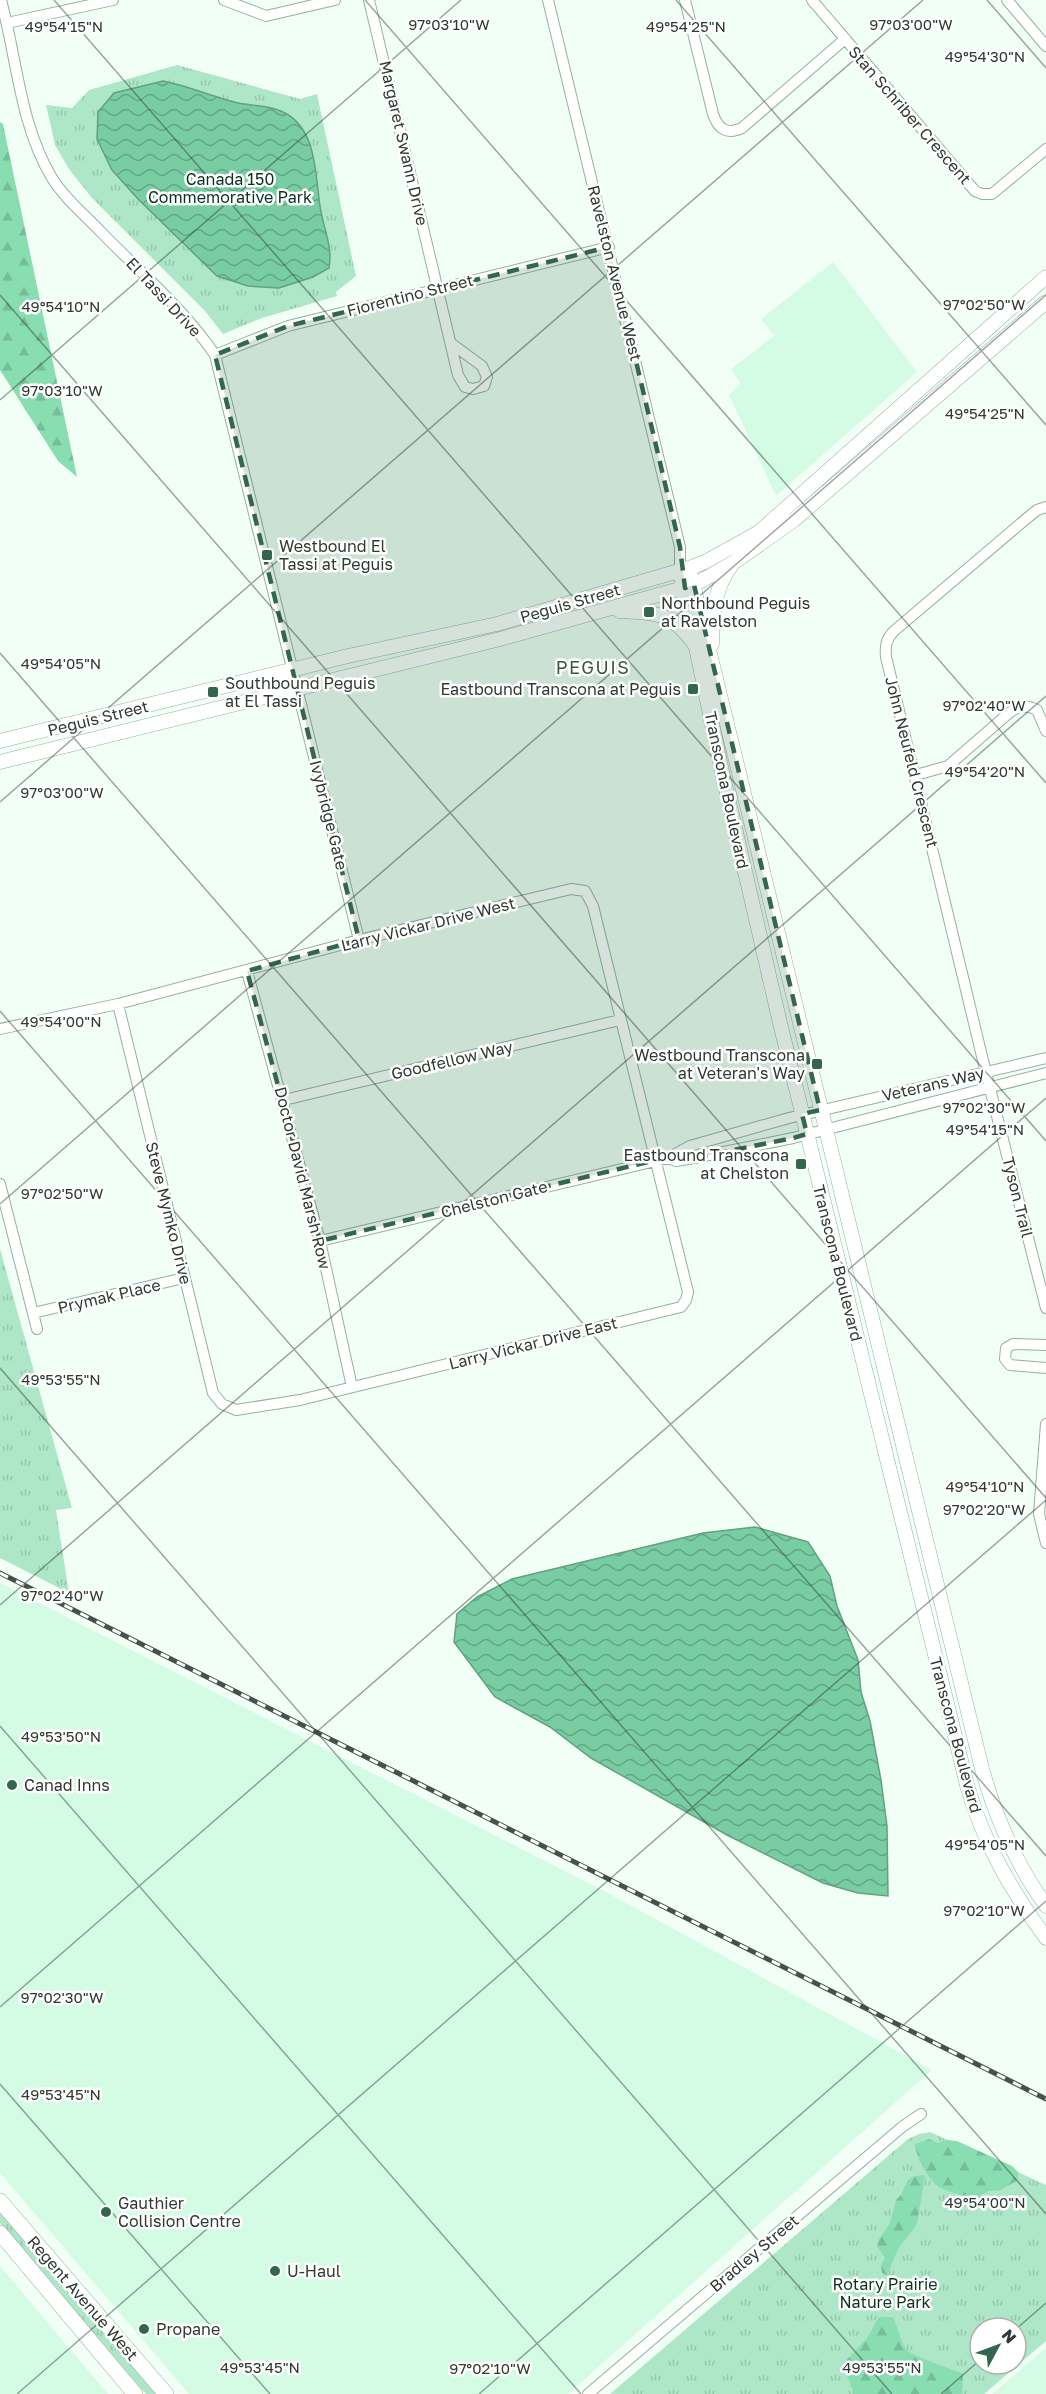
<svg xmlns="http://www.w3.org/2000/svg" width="1046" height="2394" font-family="'Golos Text',sans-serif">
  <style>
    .built { fill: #d4fce5 }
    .grass { fill: url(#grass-tufts); fill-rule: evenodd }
    .forest { fill: url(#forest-firs) }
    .water { fill: url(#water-waves); stroke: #62a181; stroke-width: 1.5 }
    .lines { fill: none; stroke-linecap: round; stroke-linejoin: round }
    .minor-casing { stroke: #93b1a0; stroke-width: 12 }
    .tertiary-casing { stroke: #93b1a0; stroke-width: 15 }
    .secondary-casing { stroke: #93b1a0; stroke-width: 16 }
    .minor { stroke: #fff; stroke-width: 10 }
    .tertiary { stroke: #fff; stroke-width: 14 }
    .secondary { stroke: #fff; stroke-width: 15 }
    .rail-casing { stroke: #45514a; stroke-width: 5 }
    .rail { stroke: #fff; stroke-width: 3; stroke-dasharray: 9; stroke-linecap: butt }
    .marked { fill: #32674d; fill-opacity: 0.2; stroke: #32674d; stroke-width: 4.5; stroke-dasharray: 12 8; stroke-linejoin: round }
    .ticks { fill: none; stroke: #2e3a33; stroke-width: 1.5; stroke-opacity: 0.45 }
    .poi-dot { fill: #32674d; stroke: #fff; stroke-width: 2 }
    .labels { text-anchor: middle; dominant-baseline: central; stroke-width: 5; stroke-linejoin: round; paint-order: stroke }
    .street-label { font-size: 16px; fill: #2e3a33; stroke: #fff }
    .park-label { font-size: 16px; fill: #0b3221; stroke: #fff }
    .poi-label { font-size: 16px; fill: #2e3a33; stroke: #fff; text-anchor: start }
    .neighbourhood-label { font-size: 18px; letter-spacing: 1.5px; fill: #3b5748; stroke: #fff }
    .ticks-label { font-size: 15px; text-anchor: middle; fill: #2e3a33; stroke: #fff; stroke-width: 5; stroke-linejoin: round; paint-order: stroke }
  </style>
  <defs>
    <pattern id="grass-tufts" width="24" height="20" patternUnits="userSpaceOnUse" patternTransform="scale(1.5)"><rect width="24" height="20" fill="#ade7c7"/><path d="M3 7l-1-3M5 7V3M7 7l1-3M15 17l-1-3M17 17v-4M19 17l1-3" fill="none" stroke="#95c7ab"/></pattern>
    <pattern id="forest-firs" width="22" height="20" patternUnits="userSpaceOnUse" patternTransform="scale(1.5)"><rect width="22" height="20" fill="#88ddb1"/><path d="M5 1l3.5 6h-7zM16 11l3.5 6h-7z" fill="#76be99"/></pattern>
    <pattern id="water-waves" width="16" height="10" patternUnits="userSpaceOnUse" patternTransform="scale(1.5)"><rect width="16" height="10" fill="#78cda2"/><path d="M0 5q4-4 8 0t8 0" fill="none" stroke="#63a785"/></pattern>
  </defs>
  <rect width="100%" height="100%" fill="#f2fff7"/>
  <path class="built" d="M833,262l84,110 -141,124 -47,-101 12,-11 -10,-15 43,-33 -13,-17z
    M0,1583l606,309 326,178 -364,324h-379l-189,-221z
    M0,2266l108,128h-108z
    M1046,2348v46h-54z"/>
  <path class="grass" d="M177,65l123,34 17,-5 39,182 -20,16 1,4 -75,22 -39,16 -18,-23 -114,-114 -22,-28 -14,-24 -9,-40 26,3 17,-18z
    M0,1249l72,259 -16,2 13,83 -69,-35z
    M930,2132l116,53v156l-62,53h-374l298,-255 11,-5zM980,2328h36v36h-36z
    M0,2211l156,183h-10l-146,-171z"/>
  <path class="forest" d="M0,122l3,2 74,353 -19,-16 -58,-91z
    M929,2139l9,4 9,-3 10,1 55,25 6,6v8l-17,10 -13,1 -11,7c-11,-2 -29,-5 -38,-11 -11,-7 -23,-31 -24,-43z
    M925,2175l-8,49 -19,25 -11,26 -5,-2 -1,-8 4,-7 -8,-12 2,-7 11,-16 6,-23 5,-5 7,-15 7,-4z
    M879,2317h14c4,8 8,26 12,31 6,9 46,20 58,26l-1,20h-108l-11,-30 24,-26z"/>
  <path class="water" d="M163,81c26,5 49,16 75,22 14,3 32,2 45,9 34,16 32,62 37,94 3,22 13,40 9,62l-16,9 -34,11 -31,-2 -31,-10 -79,-77 -26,-29 -15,-31 1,-27 16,-19z
    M755,1527l53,15 22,34 7,30 21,54 3,32 9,29 11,59 6,46 1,70 -30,-3 -35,-10 -96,-48 -136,-77 -41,-31 -55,-30 -41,-55 3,-28 20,-17 35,-18 191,-46z"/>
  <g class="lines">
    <defs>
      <path id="minor" d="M1,0c16,59 19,125 51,178 13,21 33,37 49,54 39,40 83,77 114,123l144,585
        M224,0l42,16 69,-16
        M369,0l89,375 7,12 8,2 11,-3 3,-9 -5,-11 -30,-22
        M548,0l132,547v24
        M685,0l28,114c5,15 14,21 29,14l103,-89
        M812,0l163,191 7,3h10l54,-45
        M1007,0l39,46
        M7,23l106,-23
        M215,355l73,-29 321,-79
        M1046,507l-9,3 -11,9 -132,112c-8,8 -9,15 -8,26l100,416 60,235
        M916,775l32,-9 61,-53c9,-7 17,-9 28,-3l9,21
        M247,971l73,270 32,146
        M0,1029l118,-25 241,-64 212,-51 14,2 8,15 95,386 -2,8 -5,7 -381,93 -64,10 -14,-6 -9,-11 -95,-389
        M284,1100l336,-80
        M668,1158l8,3 18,-3 99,-20 253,-65
        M0,1184l37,145
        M320,1241l348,-83 22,-12 99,-28 257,-60
        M33,1313l151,-35
        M1046,1345l-33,-1 -7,4 -1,11 5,6 36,3
        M1046,1424l-7,90 7,29
        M588,2394l314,-267 19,-13"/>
      <path id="tertiary" d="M689,568l293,1201c14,50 34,95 64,137
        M680,571l43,205 57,247 187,762c16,57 44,105 79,153
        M619,611c38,2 53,1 76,34
        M712,644c1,-28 1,-54 19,-78
        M0,741l348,-85 149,-32 192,-56 16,-6 54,-30 287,-255
        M0,762l500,-123 194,-54 42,-24 58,-41 252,-218"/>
      <path id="secondary" d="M0,2201l166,193
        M0,2233l135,161"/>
    </defs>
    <use href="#minor" class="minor-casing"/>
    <use href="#tertiary" class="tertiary-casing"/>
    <use href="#secondary" class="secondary-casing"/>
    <use href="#minor" class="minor"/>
    <use href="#tertiary" class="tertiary"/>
    <use href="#secondary" class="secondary"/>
    <defs>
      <path id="rail" d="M0,1573l1046,526"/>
    </defs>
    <use href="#rail" class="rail-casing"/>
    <use href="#rail" class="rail"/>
  </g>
  <path class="marked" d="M609,247l71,300 5,41 9,-3 126,525 -18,4 5,20 -14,4 -99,20 -38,2 -336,81 -73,-270 112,-31 -144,-585 73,-29z"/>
  <path class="ticks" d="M54,0l992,1141M365,0l681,783M676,0l370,425M987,0l59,68M0,295l1046,1203M0,400l461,-400M0,653l1046,1203M0,802l923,-802M0,1011l1046,1203M0,1204l1046,-909M0,1368l892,1026M0,1605l1046,-909M0,1726l581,668M0,2007l1046,-909M0,2084l270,310M1016,2329l30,-26M17,2394l1029,-894M479,2394l567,-493M941,2394l39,-34"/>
  <g class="poi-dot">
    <rect x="261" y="549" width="12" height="12" rx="3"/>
    <rect x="643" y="606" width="12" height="12" rx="3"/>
    <rect x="687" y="683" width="12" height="12" rx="3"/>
    <rect x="207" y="686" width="12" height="12" rx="3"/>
    <rect x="811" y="1058" width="12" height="12" rx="3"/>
    <rect x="795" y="1158" width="12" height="12" rx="3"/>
    <circle cx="12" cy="1785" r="6"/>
    <circle cx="106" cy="2212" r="6"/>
    <circle cx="275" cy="2271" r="6"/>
    <circle cx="144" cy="2329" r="6"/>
  </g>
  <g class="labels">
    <g class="street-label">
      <text transform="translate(910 115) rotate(49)">Stan Schriber Crescent</text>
      <text transform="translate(404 143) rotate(77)">Margaret Swann Drive</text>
      <text transform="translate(615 273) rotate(76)">Ravelston Avenue West</text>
      <text transform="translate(410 295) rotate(-14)">Fiorentino Street</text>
      <text transform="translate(164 297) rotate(47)">El Tassi Drive</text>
      <text transform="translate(570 603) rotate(-16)">Peguis Street</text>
      <text transform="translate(98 718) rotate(-14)">Peguis Street</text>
      <text transform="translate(912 762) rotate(76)">John Neufeld Crescent</text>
      <text transform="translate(727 790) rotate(78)">Transcona Boulevard</text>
      <text transform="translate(329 815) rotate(76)">Ivybridge Gate</text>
      <text transform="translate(428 924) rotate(-14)">Larry Vickar Drive West</text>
      <text transform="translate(452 1060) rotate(-13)">Goodfellow Way</text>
      <text transform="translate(933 1084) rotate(-13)">Veterans Way</text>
      <text transform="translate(303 1178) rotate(76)">Doctor David Marsh Row</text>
      <text transform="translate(1018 1197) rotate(76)">Tyson Trail</text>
      <text transform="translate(494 1199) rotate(-14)">Chelston Gate</text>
      <text transform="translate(169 1213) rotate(76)">Steve Mymko Drive</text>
      <text transform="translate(838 1263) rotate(76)">Transcona Boulevard</text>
      <text transform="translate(109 1296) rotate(-13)">Prymak Place</text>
      <text transform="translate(533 1343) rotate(-14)">Larry Vickar Drive East</text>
      <text transform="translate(956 1735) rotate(75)">Transcona Boulevard</text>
      <text transform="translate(754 2253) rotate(-40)">Bradley Street</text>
      <text transform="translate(83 2298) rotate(49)">Regent Avenue West</text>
    </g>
    <g class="park-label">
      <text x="230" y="179">Canada 150<tspan x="230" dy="18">Commemorative Park</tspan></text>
      <text x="885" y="2284">Rotary Prairie<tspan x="885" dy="18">Nature Park</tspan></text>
    </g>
    <g class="poi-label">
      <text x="279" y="546">Westbound El<tspan x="279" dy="18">Tassi at Peguis</tspan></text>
      <text x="661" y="603">Northbound Peguis<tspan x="661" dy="18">at Ravelston</tspan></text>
      <text x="225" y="683">Southbound Peguis<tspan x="225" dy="18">at El Tassi</tspan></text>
      <text x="681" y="689" text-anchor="end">Eastbound Transcona at Peguis</text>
      <text x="805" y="1055" text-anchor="end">Westbound Transcona<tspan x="805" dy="18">at Veteran's Way</tspan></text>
      <text x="789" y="1155" text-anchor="end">Eastbound Transcona<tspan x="789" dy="18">at Chelston</tspan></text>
      <text x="24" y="1785">Canad Inns</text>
      <text x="118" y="2203">Gauthier<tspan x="118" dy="18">Collision Centre</tspan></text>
      <text x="287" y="2271">U-Haul</text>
      <text x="156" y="2329">Propane</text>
    </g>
    <g class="neighbourhood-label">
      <text x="593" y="667">PEGUIS</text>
    </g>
  </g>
  <g class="ticks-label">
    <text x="449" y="30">97°03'10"W</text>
    <text x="911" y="30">97°03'00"W</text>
    <text x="64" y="32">49°54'15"N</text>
    <text x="686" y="32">49°54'25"N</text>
    <text x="985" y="62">49°54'30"N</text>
    <text x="984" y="310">97°02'50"W</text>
    <text x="61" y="312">49°54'10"N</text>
    <text x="62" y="396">97°03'10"W</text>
    <text x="985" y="419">49°54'25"N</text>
    <text x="61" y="669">49°54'05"N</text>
    <text x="984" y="711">97°02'40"W</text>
    <text x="985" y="777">49°54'20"N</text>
    <text x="62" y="798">97°03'00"W</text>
    <text x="61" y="1027">49°54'00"N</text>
    <text x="984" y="1113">97°02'30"W</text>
    <text x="985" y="1135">49°54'15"N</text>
    <text x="62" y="1199">97°02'50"W</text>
    <text x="61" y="1385">49°53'55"N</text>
    <text x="985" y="1492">49°54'10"N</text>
    <text x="984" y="1515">97°02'20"W</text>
    <text x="62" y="1601">97°02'40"W</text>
    <text x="61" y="1742">49°53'50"N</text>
    <text x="985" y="1850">49°54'05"N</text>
    <text x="984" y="1916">97°02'10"W</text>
    <text x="62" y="2003">97°02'30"W</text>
    <text x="61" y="2100">49°53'45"N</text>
    <text x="985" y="2208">49°54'00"N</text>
    <text x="260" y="2373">49°53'45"N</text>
    <text x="882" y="2373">49°53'55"N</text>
    <text x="490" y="2374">97°02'10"W</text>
  </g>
  <g transform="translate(998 2346) rotate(49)"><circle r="28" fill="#ffffff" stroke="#abb0ad" stroke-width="1.5"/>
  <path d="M0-4.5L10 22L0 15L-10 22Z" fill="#32674d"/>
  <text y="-9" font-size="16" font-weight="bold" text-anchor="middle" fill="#2e3a33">N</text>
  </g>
</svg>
